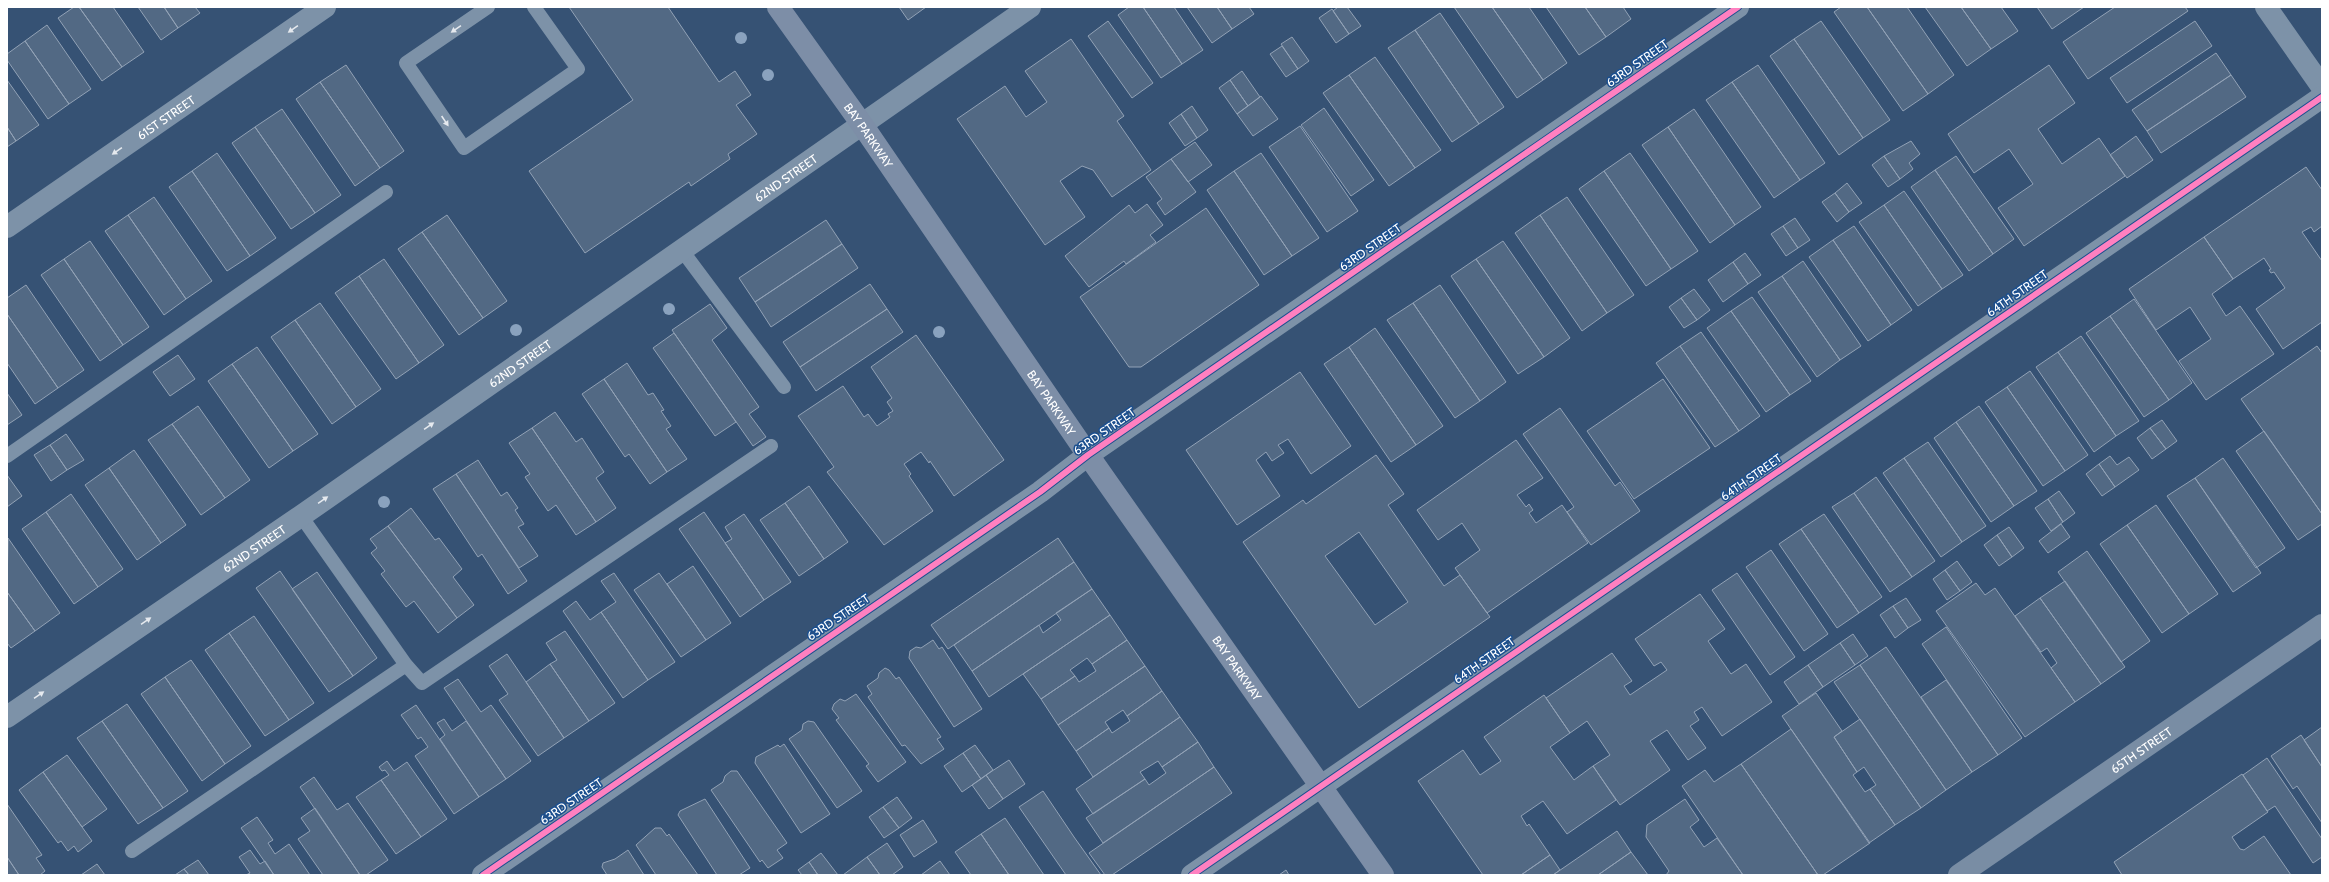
<svg xmlns="http://www.w3.org/2000/svg" width="2329" height="882" font-family="Cabin,sans-serif">
  <style>
    .building { fill: #526984; stroke: #92a2b6; fill-rule: evenodd }
    .lines { fill: none; stroke-linecap: round; stroke-linejoin: round }
    .service { stroke: #7d92a8; stroke-width: 14 }
    .minor { stroke: #7d92a8; stroke-width: 22 }
    .secondary { stroke: #798da4; stroke-width: 22 }
    .primary { stroke: #7d8ea7; stroke-width: 22 }
    .cycleway-casing { stroke: #1b4f8f; stroke-width: 8 }
    .cycleway { stroke: #ff80c0; stroke-width: 6 }
    .tree { fill: #8aa2be }
    .oneway { fill: #e5e9ee }
    .labels { text-anchor: middle; dominant-baseline: central; stroke-width: 3; stroke-linejoin: round; paint-order: stroke }
    .street-label { font-size: 12px; fill: #fff; stroke: #1b4f8f }
  </style>
  <rect width="100%" height="100%" fill="#365274"/>
  <path class="building" d="M74,7h5l43,60 -20,14 -44,-63z
    M79,7h34l31,45 -22,15z
    M138,7h26l14,21 -17,12z
    M164,7h31l5,6 -22,15z
    M569,7h99l51,75 16,-11 16,24 -15,10 21,29 -29,20 2,5 -39,27 -2,-4 -104,71 -56,-82 104,-71z
    M899,7h27l-18,13z
    M1129,7h14l39,57 -21,14 -43,-63z
    M1143,7h31l29,43 -21,14z
    M1187,7h30l15,22 -20,14z
    M1217,7h32l5,7 -22,15z
    M1338,7h9l14,19 -12,8 -16,-23z
    M1454,7h38l51,73 -26,18z
    M1492,7h37l38,56 -24,17z
    M1546,7h39l21,30 -27,18z
    M1585,7h38l8,12 -25,18z
    M1841,7h26l61,87 -25,17 -69,-99z
    M1867,7h40l47,68 -26,19z
    M1925,7h36l30,42 -24,17z
    M1961,7h40l17,24 -27,18z
    M2037,7h47l-32,22z
    M2115,7h70l3,4 -100,68 -25,-37z
    M1332,9l17,25 -13,9 -17,-25z
    M1440,13l64,94 -25,17 -64,-94z
    M1108,21l45,62 -21,15 -44,-62z
    M1821,21l69,99 -27,18 -69,-99z
    M2195,21l17,25 -85,57 -17,-25z
    M47,25l44,64 -22,15 -44,-63z
    M1415,30l64,94 -27,18 -64,-94z
    M1292,37l17,24 -11,8 -17,-25z
    M1071,39l53,77 -7,5 34,49 -39,27 -19,-27 -11,-4 -22,15 25,36 -40,28 -88,-126 48,-33 21,31 21,-15 -22,-31z
    M1794,39l69,99 -24,17 -69,-99z
    M25,41l44,63 -21,15 -41,-59v-6z
    M1282,46l16,23 -12,8 -16,-23z
    M2216,53l15,22 -84,56 -15,-21z
    M1375,57l66,93 -26,18 -66,-93z
    M346,65l58,86 -24,17 -60,-86z
    M1758,65l67,98 -25,17 -68,-98z
    M2049,65l26,38 -37,26 24,35 37,-26 26,38 -101,70 -26,-38 35,-24 -24,-35 -35,24 -26,-39z
    M1242,71l18,26 -12,9 -18,-26z
    M1349,75l66,93 -26,18 -66,-93z
    M2231,75l15,22 -85,56 -14,-22z
    M7,80l32,45 -23,16 -9,-14z
    M1230,80l18,26 -11,8 -18,-26z
    M320,82l60,86 -25,18 -59,-87z
    M1732,82l68,98 -26,18 -68,-98z
    M1261,96l17,23 -25,17 -16,-22z
    M1192,106l16,24 -11,8 -16,-24z
    M1324,108l50,72 -23,16 -50,-71z
    M282,109l59,86 -26,18 -60,-86z
    M1694,109l67,98 -26,18 -67,-98z
    M1181,114l16,24 -12,8 -16,-23z
    M1300,126l58,85 -31,21 -58,-85z
    M7,127l9,14 -9,6z
    M255,127l60,86 -24,16 -59,-86z
    M1668,127l67,98 -25,18 -68,-98z
    M2136,136l17,24 -26,18 -17,-23z
    M1911,141l9,13 -11,9 4,6 -13,10 -16,-23z
    M1195,142l17,23 -24,17 -17,-23z
    M217,153l59,85 -26,18 -58,-85z
    M1261,153l58,85 -27,18 -58,-85z
    M1630,153l68,98 -27,18 -67,-98z
    M1884,156l16,23 -12,8 -16,-22z
    M1956,156l58,83 -21,15 -58,-84z
    M1171,159l25,33 -31,23 -8,-12 5,-4 -16,-22z
    M2306,167l16,23v36l-8,6 -3,-5 -9,5 20,29v61l-39,27 -27,-40 29,-21 -11,-16 -3,1 -2,-3 2,-1 -7,-11 -31,21 -29,-42z
    M1935,170l58,84 -24,17 -58,-84z
    M192,171l58,85 -23,15 -58,-84z
    M1234,171l58,85 -28,19 -57,-85z
    M1604,171l67,98 -25,17 -67,-97z
    M1847,183l15,20 -13,9 -14,-19z
    M1904,191l59,84 -21,14 -58,-84z
    M1835,193l14,19 -12,10 -15,-20z
    M154,197l58,84 -26,18 -58,-84z
    M1567,197l67,98 -27,18 -67,-98z
    M1147,204l16,21 -13,10 6,7 -30,22 -2,-3 -35,26 -24,-31 64,-51 6,8z
    M1884,205l58,84 -24,17 -59,-84z
    M1206,208l53,77 -118,82h-12l-49,-70z
    M128,215l58,84 -22,16 -59,-84z
    M447,215l60,86 -24,17 -61,-86z
    M1540,215l67,98 -25,18 -67,-98z
    M1795,218l15,22 -12,8 -15,-22z
    M826,220l16,24 -87,58 -16,-24z
    M1783,226l15,22 -12,8 -15,-22z
    M1854,226l58,84 -21,15 -58,-85z
    M422,232l61,86 -24,17 -61,-86z
    M2204,237l29,42 -21,15 14,22 14,-10 34,48 -68,46 -27,-39 32,-22 -21,-32 -34,23 -27,-41z
    M1833,240l58,85 -23,16 -59,-84z
    M90,241l59,86 -26,18 -59,-86z
    M1503,241l67,97 -26,19 -68,-98z
    M842,244l16,24 -87,59 -16,-25z
    M1745,253l16,22 -13,9 -15,-22z
    M64,259l59,86 -23,16 -59,-86z
    M384,259l60,86 -25,18 -60,-87z
    M1476,259l68,98 -26,17 -67,-98z
    M1803,261l58,85 -21,14 -58,-84z
    M1733,262l15,22 -25,18 -15,-22z
    M359,276l60,87 -23,16 -61,-86z
    M1782,276l58,84 -23,17 -59,-85z
    M870,284l17,25 -87,58 -17,-25z
    M26,285l58,85 -26,18 -51,-74v-16z
    M1440,285l66,97 -26,19 -67,-98z
    M1694,289l16,21 -13,10 -16,-22z
    M1752,297l59,84 -21,14 -59,-84z
    M1681,298l16,22 -13,8 -15,-21z
    M2134,299l58,84 -23,17 -59,-84z
    M320,303l61,86 -25,18 -61,-87z
    M1413,303l67,98 -25,17 -68,-98z
    M710,304l17,24 -15,12 47,67 -10,7 17,23 -13,9 -81,-116z
    M887,309l16,23 -87,59 -16,-24z
    M1731,311l59,84 -24,17 -59,-84z
    M7,314l51,74 -23,16 -28,-41z
    M2110,316l59,84 -25,17 -58,-84z
    M295,320l61,87 -24,17 -61,-87z
    M1375,328l68,98 -27,19 -67,-98z
    M1701,332l59,84 -21,15 -59,-85z
    M674,333l62,89 -21,14 -62,-88z
    M916,335l88,125 -50,36 -24,-35 -1,2 -8,-11 -17,12 7,10 -2,2 24,35 -49,34 -57,-73 7,-5 -36,-51 45,-30 21,31 4,-3 9,12 13,-9 -2,-3 5,-3 -6,-9 5,-4 -21,-31z
    M2081,336l58,85 -23,15 -58,-84z
    M1680,346l59,85 -24,16 -59,-84z
    M2317,346l5,7v161l-81,-115z
    M257,347l61,87 -25,17 -61,-87z
    M1349,347l67,98 -25,17 -67,-98z
    M2058,352l58,84 -22,16 -58,-85z
    M178,355l17,24 -25,17 -17,-24z
    M627,363l21,32 5,-2 11,17 -3,1 10,15 -5,3 21,30 -20,13 -63,-93z
    M232,364l61,87 -24,17 -61,-87z
    M2030,371l58,84 -23,16 -58,-84z
    M1300,372l51,74 -40,28 -23,-35 -10,6 6,8 -12,8 -6,-9 -10,8 24,36 -43,29 -51,-75z
    M604,379l63,93 -17,12 -21,-30 -4,3 -43,-63z
    M1663,379l47,69 -76,51 -47,-68z
    M2007,387l58,84 -22,15 -58,-84z
    M7,393l15,22 -15,10z
    M198,406l52,74 -25,18 -53,-74z
    M1979,406l58,85 -23,15 -58,-84z
    M1560,408l55,78 5,-4 20,29 -49,34 -24,-33 7,-5 -51,-73z
    M555,412l21,30 6,-4 22,34 -8,6 20,30 -20,14 -64,-94z
    M2162,420l15,21 -11,8 -16,-21z
    M1956,422l58,84 -23,16 -57,-84z
    M172,424l53,74 -24,17 -53,-75z
    M532,428l64,94 -20,13 -20,-30 -8,6 -23,-34 5,-3 -21,-31z
    M2150,428l16,21 -14,10 -15,-21z
    M2264,431l58,83v10l-24,16 -62,-89z
    M66,434l18,26 -17,10 -17,-25z
    M1516,440l27,38 -26,17 9,12 3,-3 4,6 -4,3 7,10 26,-18 26,38 -101,70 -32,-45 25,-18 -18,-27 -24,17 -21,-30z
    M1928,442l58,84 -24,16 -58,-84z
    M50,445l17,25 -16,11 -17,-26z
    M134,450l52,75 -25,18 -52,-75z
    M1376,455l28,39 -16,11 56,81 16,-11 30,42 -131,91 -116,-166 60,-42 3,4zM1359,532l49,70 -33,23 -50,-69z
    M2110,456l7,9 12,-8 10,13 -24,17 -16,-23z
    M1904,458l58,84 -21,15 -58,-84z
    M2223,458l62,90 -29,20 -61,-90z
    M478,460l23,36 6,-4 11,16 -3,2 9,14 -6,3 20,29 -19,12 -63,-94z
    M2099,464l16,23 -13,9 -16,-22z
    M109,468l52,75 -24,17 -52,-75z
    M456,474l71,107 -19,13 -26,-40 -4,3 -45,-68z
    M7,475l15,21 -15,11z
    M1876,477l59,84 -23,16 -58,-84z
    M2195,478l66,95 -28,19 -66,-96z
    M809,486l39,56 -24,17 -39,-56z
    M2059,491l16,22 -12,9 -15,-23z
    M1854,493l58,84 -22,15 -58,-85z
    M71,494l52,75 -25,18 -52,-75z
    M2048,499l15,23 -12,9 -16,-23z
    M785,503l39,56 -25,17 -39,-56z
    M2156,505l62,89 -29,20 -62,-89z
    M411,508l24,32 4,-2 23,31 -9,8 21,28 -17,13 -69,-92z
    M46,512l52,75 -24,17 -52,-75z
    M704,512l60,88 -24,17 -61,-88z
    M744,514l47,68 -27,18 -39,-57 7,-4 -7,-12z
    M1824,514l58,83 -23,16 -58,-84z
    M2061,524l9,13 -22,16 -9,-12z
    M2127,525l62,89 -27,19 -62,-89z
    M388,526l69,92 -19,15 -24,-32 -8,6 -25,-33 4,-3 -14,-18 6,-5 -7,-9z
    M2009,527l15,21 -12,9 -15,-22z
    M1801,529l58,84 -22,15 -58,-84z
    M1997,535l15,22 -13,9 -15,-21z
    M8,538l52,75 -25,18 -28,-39z
    M1058,538l16,24 -126,87 -17,-24z
    M1771,550l57,84 -24,17 -58,-84z
    M2087,551l63,90 -29,21 -63,-90z
    M1957,561l15,21 -12,9 -15,-21z
    M1074,562l18,27 -120,82 -18,-26z
    M693,566l38,57 -25,17 -39,-56z
    M1945,570l15,21 -13,9 -14,-21z
    M280,571l73,105 -24,16 -73,-104z
    M317,572l60,86 -24,18 -61,-87z
    M614,573l61,89 -27,18 -47,-68 15,-10 -15,-21z
    M659,573l47,67 -25,17 -47,-67z
    M1737,573l58,84 -25,18 -58,-85z
    M2065,581l60,86 -24,17 -61,-86z
    M1976,583l9,12 10,-7 80,114 -50,35 -89,-126z
    M1092,589l18,26 -121,82 -17,-26 67,-46 4,8 18,-13 -5,-7z
    M7,592l28,39 -24,17 -4,-5z
    M1700,594l25,35 -17,12 23,33 15,-10 26,38 -50,34 -20,-29 -8,5 5,8 -9,6 16,22 -18,12 -21,-30 -17,11 20,29 -50,35 -27,-39 17,-11 -23,-34 -17,12 -24,-35 66,-45 20,28 -8,5 6,9 37,-25 -6,-8 -7,4 -19,-27z
    M1906,598l15,22 -13,8 -15,-22z
    M2040,598l61,86 -26,18 -24,-34 6,-5 -10,-15 -6,4 -26,-36z
    M576,601l14,19 11,-8 47,68 -25,18 -60,-87z
    M1893,606l15,22 -13,10 -15,-23z
    M1110,615l17,25 -35,24 -5,-6 -17,12 5,6 -34,23 -18,-25z
    M254,616l60,87 -25,17 -60,-87z
    M1946,627l76,111 -24,17 -76,-111z
    M565,631l50,72 -26,18 -39,-57 7,-4 -11,-17z
    M229,633l60,87 -24,16 -60,-86z
    M1853,634l15,22 -13,9 -15,-22z
    M933,640l6,9 3,-2 40,62 -28,18 -45,-69 1,-7 6,-4 5,1z
    M1127,640l18,26 -87,59 -17,-26 34,-23 4,6 17,-11 -4,-7z
    M1840,643l15,22 -32,22 -15,-22z
    M1886,647l86,125 -26,18 -86,-125z
    M507,654l57,84 -26,18 -39,-56 9,-6 -19,-28z
    M191,660l60,86 -26,18 -60,-87z
    M550,664l39,57 -25,17 -38,-56z
    M1808,665l15,22 -24,17 -15,-22z
    M1860,665l86,125 -25,18 -87,-126z
    M1145,666l17,25 -35,25 -4,-6 -18,12 4,6 -33,23 -18,-26z
    M885,668l4,2 7,9 3,-2 42,60 -4,2 7,10 -23,15 -16,-19 -3,1 -34,-49 4,-3 -5,-8 11,-8 1,-5z
    M165,677l60,87 -23,17 -61,-87z
    M458,679l23,33 10,-7 40,56 -25,18 -62,-91z
    M1946,680l52,75 -26,17 -51,-75z
    M1162,691l18,26 -87,60 -17,-26 33,-23 3,5 18,-12 -3,-5z
    M1816,693l26,38 -8,6 23,35 -4,3 12,17 5,-3 25,36 -26,18 -87,-127z
    M856,694l50,68 -28,20 -12,-16 3,-2 -33,-44 3,-2 -7,-9 2,-5 6,-5 5,2z
    M1544,695l26,38 -20,14 24,33 19,-14 23,34 -49,34 -24,-33 -22,15 6,10 2,-2 21,31 -29,20h-38l-65,-94 45,-31 17,25 21,-14 -17,-24z
    M127,704l61,87 -25,17 -61,-87z
    M416,705l63,92 -25,17 -39,-58 13,-9 -7,-10 -3,2 -17,-24z
    M1180,717l18,25 -36,25 -4,-6 -18,11 5,7 -52,35 -17,-25z
    M444,719l8,12 14,-10 40,58 -27,18 -39,-58 5,-4 -8,-12z
    M1860,719l61,89 -26,17 -25,-36 6,-4 -12,-18 -7,5 -23,-35z
    M102,721l61,87 -25,16 -61,-86z
    M808,721l6,1 48,69 -25,17 -48,-69 13,-9 1,-6z
    M2322,727v40l-18,-27z
    M1791,729l79,114 -47,32h-5l-77,-111z
    M2301,735l21,32v56l-25,-37 -4,3 -22,-33z
    M1198,742l16,25 -111,76 -17,-25 59,-39 4,6 17,-12 -4,-6z
    M784,744l46,70 -29,19 -46,-70 1,-6 22,-12 2,2z
    M975,745l18,25 -12,9 -18,-26z
    M963,753l18,26 -19,13 -18,-26z
    M67,755l40,54 -25,18 -39,-55z
    M2267,758l55,81v18l-9,6 -38,-57 -8,5 -24,-36z
    M1009,760l16,24 -22,15 -17,-24z
    M387,761l7,10 13,-9 40,57 -26,18 -40,-57 8,-5 -4,-5 -3,1 -3,-4z
    M1741,764l77,111h-75l-61,-89 23,-16 9,12z
    M1214,767l18,26 -120,82h-7l-16,-22z
    M731,771h6l50,72 -10,7 6,8 -15,10 -6,-8 -2,2 -49,-72 12,-8 2,-6z
    M43,772l49,69 -14,11 -4,-6 -6,5 -7,-10 -3,2 -39,-53z
    M2242,774l26,38 -36,25 8,12 4,1 20,-14 27,39h-169l-8,-13z
    M986,775l17,24 -14,10 -17,-24z
    M314,777l23,33 11,-7 40,57 -22,15h-6l-60,-88z
    M381,780l40,57 -25,17 -40,-57z
    M1043,791l31,46 27,38h-35l-47,-68z
    M897,797l15,21 -13,10 -16,-21z
    M705,799l45,69 -11,7h-22l-39,-60 2,-4z
    M1685,799l14,21 -9,7 14,20 13,-9 26,37h-77l3,-4 -23,-34 1,-12z
    M7,804l35,51 -6,3 9,13 -5,4h-21l-12,-18z
    M883,807l16,21 -15,10 -15,-21z
    M315,808l45,67h-37l-25,-36 12,-8 -9,-13z
    M257,817l16,23 -5,3 7,11 14,-10 21,31h-36l-33,-47z
    M1005,818l39,57h-35l-28,-41z
    M923,820l14,22 -23,15 -14,-22z
    M655,828h6l6,8 2,-2 29,41h-42l-20,-30z
    M1617,831l14,21 -33,23h-45z
    M981,834l28,41h-38l-16,-23z
    M887,843l16,24 -11,8h-12l-13,-18z
    M250,850l10,14 5,-3 9,14h-28l4,-2 -11,-16z
    M628,850l16,25h-37l-5,-8 1,-4 12,-4z
    M1631,852l17,23h-50z
    M821,853l17,22h-20l-9,-13z
    M1550,855l10,15 -7,5h-32z
    M7,857l12,18h-12z
    M867,857l13,18h-37z
    M198,860l11,15h-20l-5,-6z
    M940,861l10,14h-29z
    M809,862l9,13h-16l-4,-5z
    M97,864l8,11h-24z
    M184,869l5,6h-14z
    M1286,870l3,5h-10z"/>
  <g class="lines">
    <path class="service" d="M488,7l-82,56 58,85 114,-79 -44,-62
      M681,249l103,138
      M7,456l379,-264
      M301,516l105,149 16,18 349,-237
      M132,851l274,-186"/>
    <g class="minor">
      <path d="M2266,7l56,80"/>
      <path id="s1" d="M7,227l318,-220"/>
      <path id="s2" d="M7,717l294,-201 729,-509"/>
      <path d="M483,875l557,-383 48,-37 650,-448"/>
      <path d="M1192,875l1130,-778"/>
    </g>
    <path class="secondary" id="s3" d="M1959,875l363,-250"/>
    <path class="primary" id="s4" d="M778,7l83,116 227,332 295,420"/>
    <defs>
      <path id="cycleway" d="M483,875l557,-383 48,-37 650,-448
        M1192,875l1130,-778"/>
    </defs>
    <use href="#cycleway" class="cycleway-casing"/>
    <use href="#cycleway" class="cycleway"/>
  </g>
  <g class="tree">
    <circle cx="741" cy="38" r="6"/>
    <circle cx="768" cy="75" r="6"/>
    <circle cx="669" cy="309" r="6"/>
    <circle cx="516" cy="330" r="6"/>
    <circle cx="939" cy="332" r="6"/>
    <circle cx="384" cy="502" r="6"/>
  </g>
  <defs><path id="oneway-solid" d="M-6-.8H1V-3.2L6.5 0L1 3.2V.8H-6Z"/></defs>
  <g class="oneway">
    <use href="#oneway-solid" transform="translate(293 29) rotate(145)"/>
    <use href="#oneway-solid" transform="translate(456 29) rotate(146)"/>
    <use href="#oneway-solid" transform="translate(445 121) rotate(56)"/>
    <use href="#oneway-solid" transform="translate(117 151) rotate(145)"/>
    <use href="#oneway-solid" transform="translate(429 426) rotate(-35)"/>
    <use href="#oneway-solid" transform="translate(323 500) rotate(-35)"/>
    <use href="#oneway-solid" transform="translate(146 621) rotate(-34)"/>
    <use href="#oneway-solid" transform="translate(39 695) rotate(-34)"/>
  </g>
  <g class="labels">
    <g class="street-label">
      <text transform="translate(1637 63) rotate(-35)">63RD STREET</text>
      <text stroke="none"><textPath href="#s1" startOffset="193">61ST STREET</textPath></text>
      <text stroke="none"><textPath href="#s4" startOffset="157">BAY PARKWAY</textPath></text>
      <text stroke="none"><textPath href="#s2" startOffset="947">62ND STREET</textPath></text>
      <text transform="translate(1370 247) rotate(-35)">63RD STREET</text>
      <text transform="translate(2017 293) rotate(-35)">64TH STREET</text>
      <text stroke="none"><textPath href="#s2" startOffset="623">62ND STREET</textPath></text>
      <text stroke="none"><textPath href="#s4" startOffset="481">BAY PARKWAY</textPath></text>
      <text transform="translate(1104 431) rotate(-35)">63RD STREET</text>
      <text transform="translate(1751 477) rotate(-35)">64TH STREET</text>
      <text stroke="none"><textPath href="#s2" startOffset="299">62ND STREET</textPath></text>
      <text transform="translate(838 617) rotate(-34)">63RD STREET</text>
      <text transform="translate(1484 660) rotate(-35)">64TH STREET</text>
      <text stroke="none"><textPath href="#s4" startOffset="805">BAY PARKWAY</textPath></text>
      <text stroke="none"><textPath href="#s3" startOffset="221">65TH STREET</textPath></text>
      <text transform="translate(571 801) rotate(-34)">63RD STREET</text>
    </g>
  </g>
  <rect width="2329" height="882" fill="none" stroke="#ffffff" stroke-width="16"/>
</svg>
